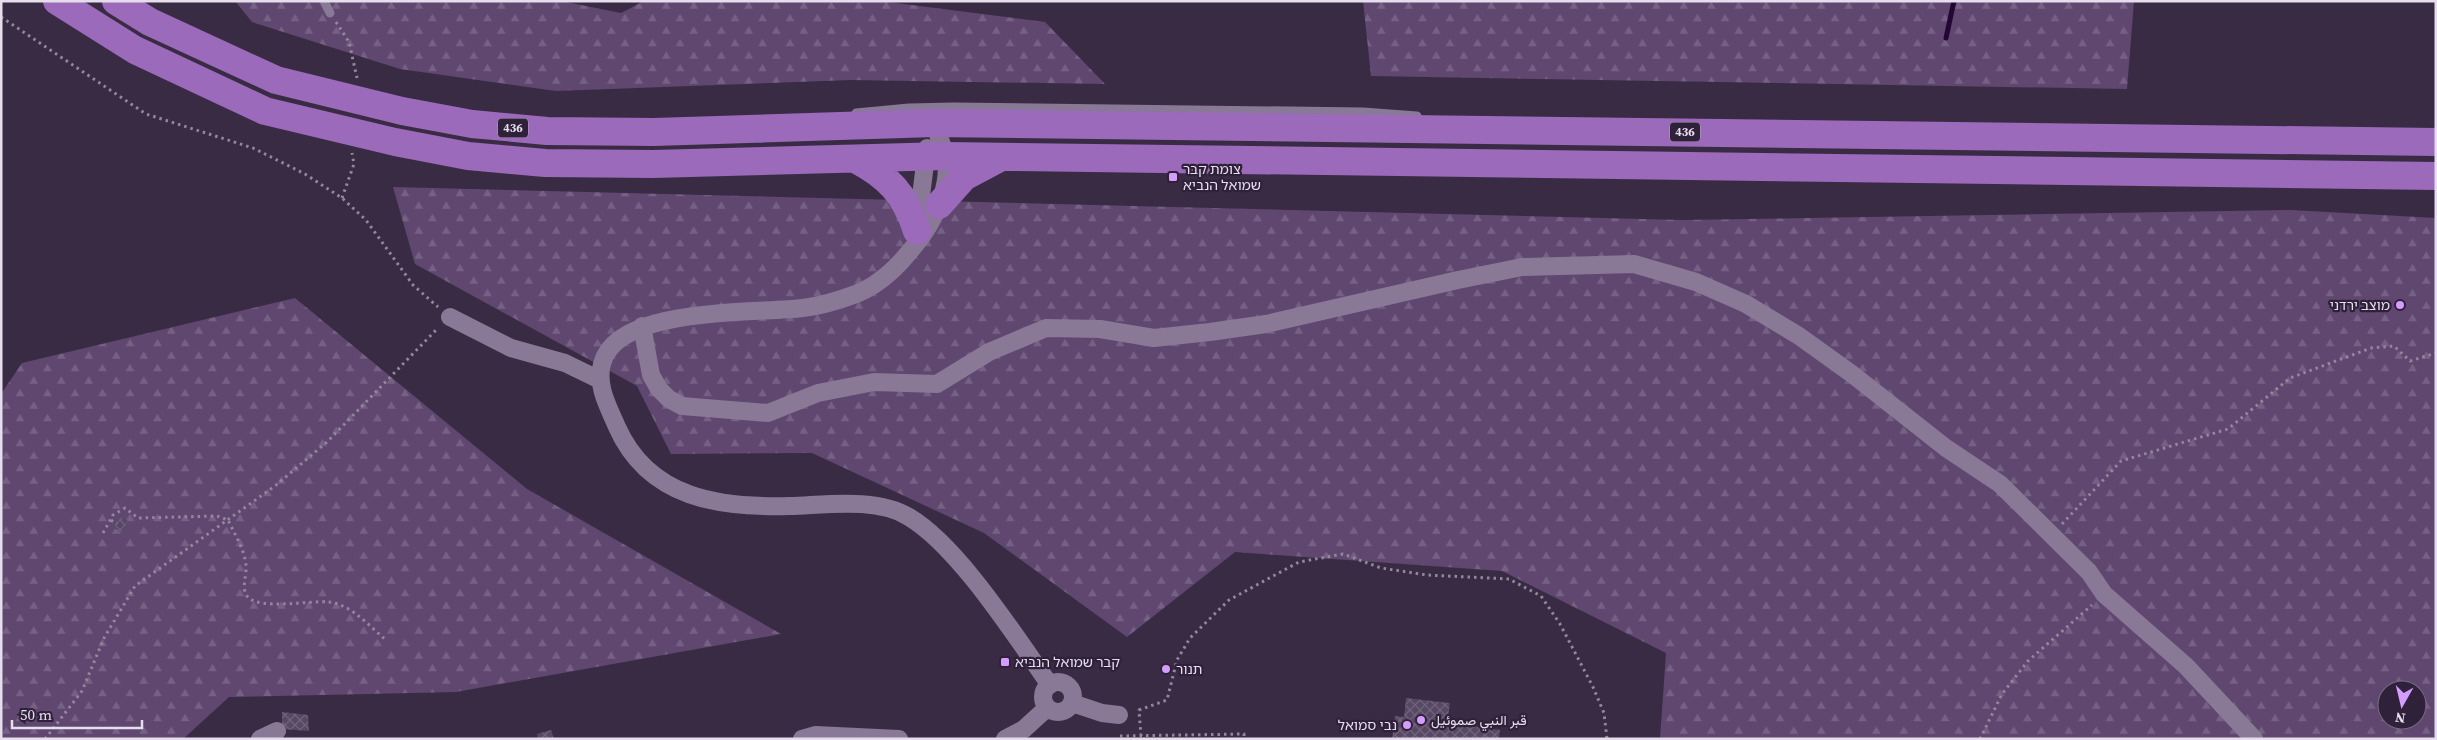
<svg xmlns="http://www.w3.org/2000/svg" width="2437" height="740" font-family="'Source Serif 4',Vazirmatn,'Noto Sans Hebrew',serif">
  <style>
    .forest { fill: url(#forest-firs); fill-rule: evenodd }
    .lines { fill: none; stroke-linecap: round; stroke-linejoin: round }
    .stream { stroke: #240635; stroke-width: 5 }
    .building { fill: url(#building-cross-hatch) }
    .path { stroke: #93879b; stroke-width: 3; stroke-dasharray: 2.5 4; stroke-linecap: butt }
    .service { stroke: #897896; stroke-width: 9 }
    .minor { stroke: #897896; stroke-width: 18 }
    .primary { stroke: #9b6abb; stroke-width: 28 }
    .poi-dot { fill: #d49cfb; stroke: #30213a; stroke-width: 2 }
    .labels { text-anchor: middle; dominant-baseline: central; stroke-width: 4.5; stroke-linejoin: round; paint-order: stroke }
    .shield { fill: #30213a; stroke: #afa5b7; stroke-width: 1 }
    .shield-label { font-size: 12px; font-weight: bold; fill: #e6dded }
    .poi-label { font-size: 14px; fill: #e6dded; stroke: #30213a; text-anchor: start }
  </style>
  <defs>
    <pattern id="forest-firs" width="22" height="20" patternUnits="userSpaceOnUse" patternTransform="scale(1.25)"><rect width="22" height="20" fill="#5f4770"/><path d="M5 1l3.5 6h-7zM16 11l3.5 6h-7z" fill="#766185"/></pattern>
    <pattern id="building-cross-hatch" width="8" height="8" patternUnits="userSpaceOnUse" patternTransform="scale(1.25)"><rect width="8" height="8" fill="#574863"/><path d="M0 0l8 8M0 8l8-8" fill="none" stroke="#6f627a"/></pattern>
  </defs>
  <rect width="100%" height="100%" fill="#3a2b44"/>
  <path class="forest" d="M235,1h326l60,12 23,-12h236l165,21 60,62 -254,-4 -295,11 -156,-22 -148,-47z
    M1363,1h771l-7,88 -756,-13z
    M393,187l1289,33 609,-10 145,8v521h-776l6,-86 -164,-82 -267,-19 -108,85 -143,-104 -172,-80 -141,1 -34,-68 -222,-122zM2387,690h30v30h-30z
    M295,298l232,191 254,145 -325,58 -227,5 -46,42h-182v-345l21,-31z"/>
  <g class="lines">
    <path class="stream" d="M1946,38l8,-37"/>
  </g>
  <path class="building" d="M121,517l7,4 -7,11 -7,-4z
    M1406,698l44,5 -3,20 53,7 -1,9h-107l3,-23 9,1z
    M282,712l26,3 1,16 -27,-2z
    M551,730l3,9h-16l-1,-5z"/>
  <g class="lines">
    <path class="path" d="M1,17l145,97 107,34 52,26 37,24 24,22 47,65 25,22
      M336,22l13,20 8,36
      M342,198l12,-34 -2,-11
      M111,520l6,4
      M2062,524l59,-63 107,-32 62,-51 81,-30 23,-2 16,15 26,-8
      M103,533l10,-18 12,-7 13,10 79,-2 11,4c7,15 17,30 18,46 1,10 -5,21 1,30 11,15 64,4 82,6 23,3 40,24 57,38
      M1120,736l124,-2v5
      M1141,736l-2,-26 28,-10 10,-40 13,-22 39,-38 70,-38 44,-8 38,14 46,7 82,4 32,17 19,28 33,63 11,26 3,26
      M45,739l37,-48 22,-53 31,-52 140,-100 52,-44 111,-114
      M1980,739l22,-45 26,-33 64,-56"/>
    <path class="service" d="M324,1l6,12
      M856,113l53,-5 45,-1 409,5 54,4"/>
    <path class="minor" d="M934,123c3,10 8,20 11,31 7,27 -8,61 -23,82 -18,24 -38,47 -66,58 -16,6 -36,12 -53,14 -48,6 -187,-2 -201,56 -6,22 7,44 15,63 32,72 103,81 173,79 35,-1 87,-9 119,11 50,30 106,119 141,168
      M917,228l10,-80
      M450,317l61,31 54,15 35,17
      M642,326l9,49 8,14 10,10 13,7 86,7 50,-20 56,-11 63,2 52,-32 57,-24 54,1 54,9 56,-6 56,-8 192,-44 64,-13 112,-3 62,18 50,22 53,32 53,38 94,74 54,36 89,88 15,22 82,72 68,73
      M1043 697a15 15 0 1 1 30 0a15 15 0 1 1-30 0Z
      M1072,703l30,10 17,2
      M260,739l17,-8
      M802,739l14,-4 83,4
      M1005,739l19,-10 23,-21"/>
    <path class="primary" d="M57,1l78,49 130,61 130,31 73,14 77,7 108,1 293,-8 1490,20
      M116,1l34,21 126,58 126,31 70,13 75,7 107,1 280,-9 1502,19
      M855,159c34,18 50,35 62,72
      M939,205l25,-28 34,-18"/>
  </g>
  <g class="poi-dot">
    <rect x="1168" y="172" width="10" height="10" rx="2.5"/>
    <circle cx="2400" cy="305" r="5"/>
    <rect x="1000" y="657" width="10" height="10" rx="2.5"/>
    <circle cx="1166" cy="669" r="5"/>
    <circle cx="1421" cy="720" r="5"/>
    <circle cx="1407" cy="725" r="5"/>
  </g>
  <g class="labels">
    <g class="shield">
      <rect x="498" y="118.5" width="30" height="19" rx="4"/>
      <rect x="1670" y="122.5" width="30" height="19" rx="4"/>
    </g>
    <g class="shield-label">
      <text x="513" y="128">436</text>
      <text x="1685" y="132">436</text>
    </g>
    <g class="poi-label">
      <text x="1183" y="169">צומת קבר<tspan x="1183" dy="16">שמואל הנביא</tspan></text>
      <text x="2390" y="305" text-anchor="end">מוצב ירדני</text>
      <text x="1015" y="662">קבר שמואל הנביא</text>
      <text x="1176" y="669">תנור</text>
      <text x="1431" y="720">قبر النبي صموئيل</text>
      <text x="1397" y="725" text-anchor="end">נבי סמואל</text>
    </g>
  </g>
  <rect width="2437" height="740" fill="none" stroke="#e6dded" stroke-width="5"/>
  <g transform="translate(2402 705) rotate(188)"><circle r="24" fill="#30213a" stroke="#796c82"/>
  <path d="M0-4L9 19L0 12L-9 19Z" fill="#d49cfb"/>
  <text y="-8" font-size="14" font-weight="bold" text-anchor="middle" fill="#e6dded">N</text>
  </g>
  <path d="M12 720v8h130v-8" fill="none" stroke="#e6dded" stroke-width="2.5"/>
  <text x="20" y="720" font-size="15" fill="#e6dded" stroke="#30213a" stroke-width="4" paint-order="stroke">50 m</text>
</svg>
